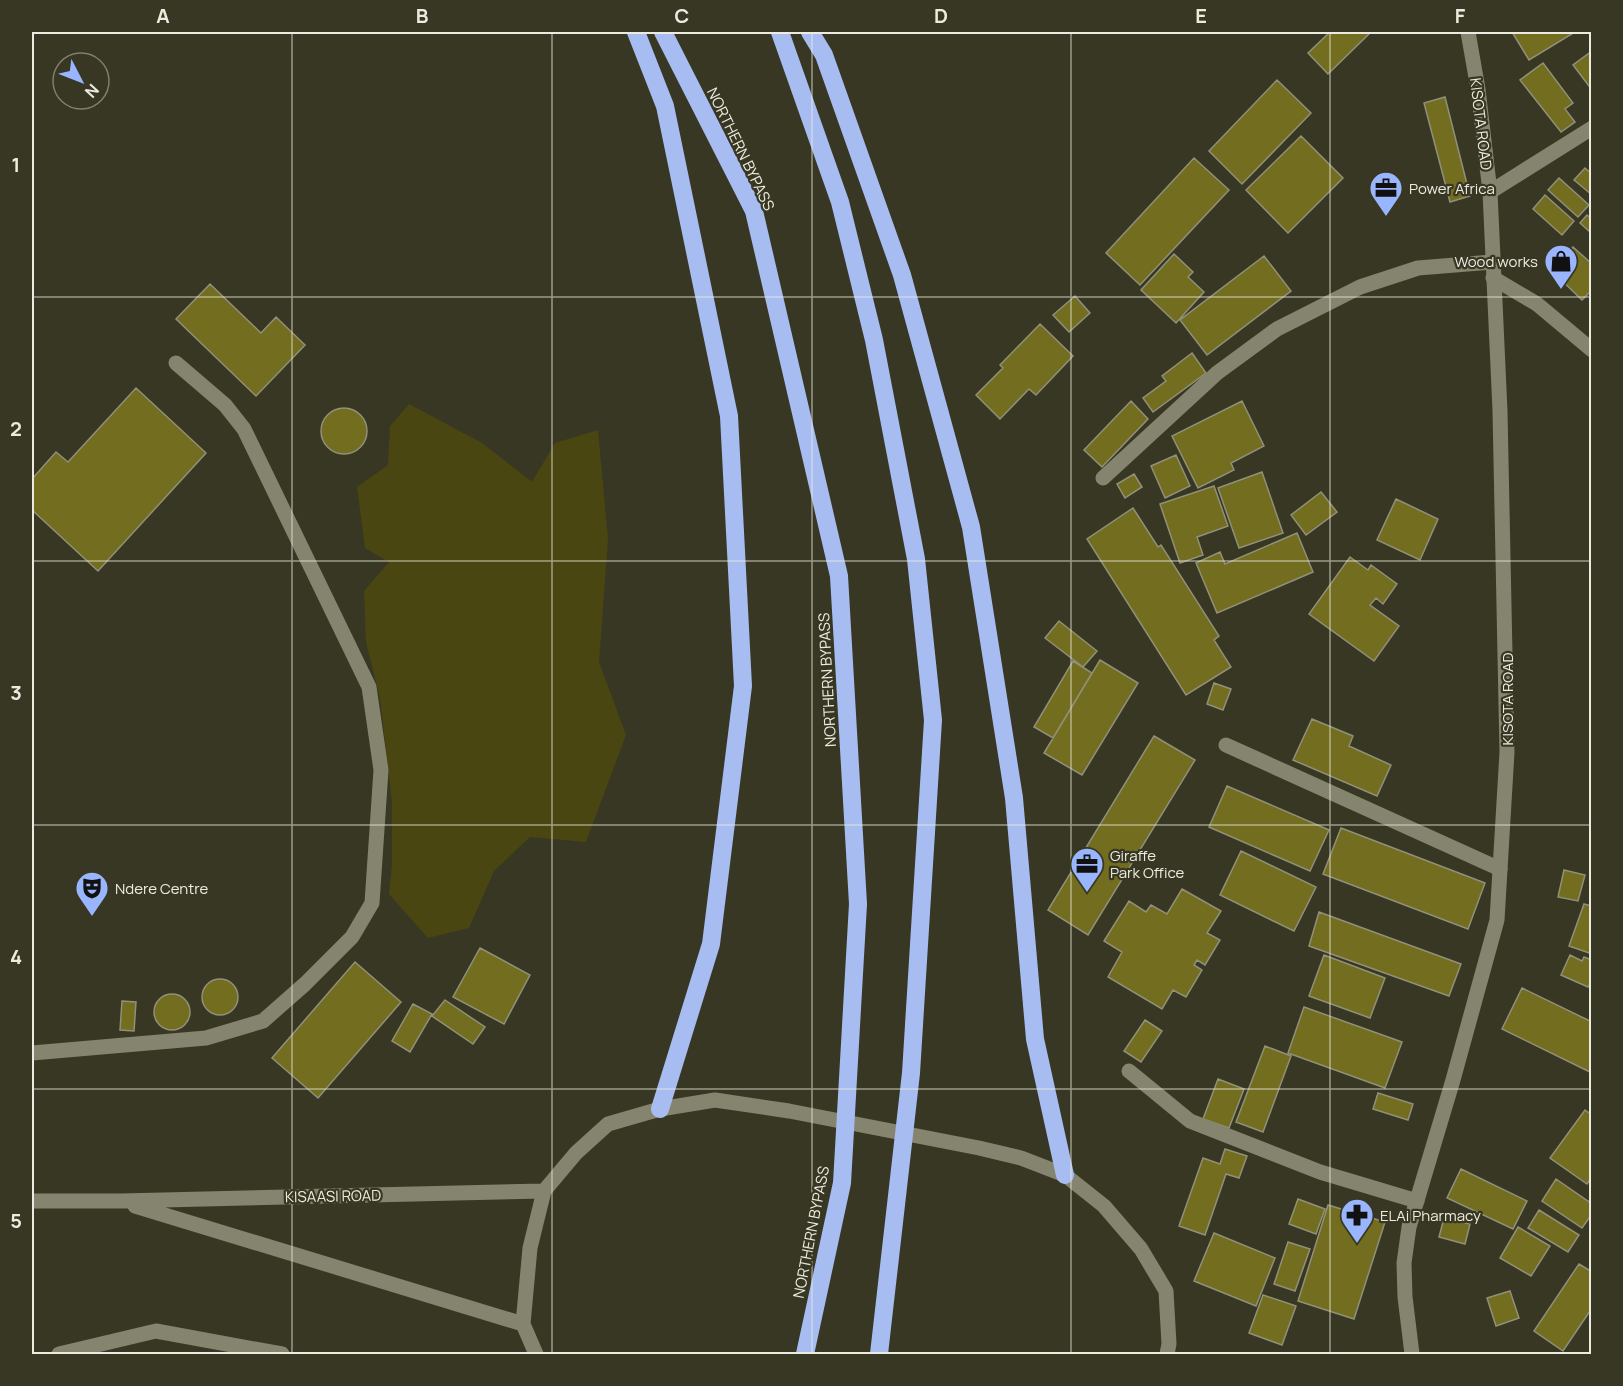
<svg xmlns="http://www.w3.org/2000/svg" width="1623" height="1386" font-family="Manrope,sans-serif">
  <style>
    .green { fill: #494612 }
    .building { fill: #726d1f; stroke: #91907a; stroke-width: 1.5 }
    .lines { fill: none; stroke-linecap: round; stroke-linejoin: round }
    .service { stroke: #85846e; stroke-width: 15 }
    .minor { stroke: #85846e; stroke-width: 15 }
    .tertiary { stroke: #85846e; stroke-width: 15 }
    .secondary { stroke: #85846e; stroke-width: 15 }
    .motorway { stroke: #a7bdf2; stroke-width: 18 }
    .grid { fill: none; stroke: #ecebdf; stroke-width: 1.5; stroke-opacity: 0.55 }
    .labels { text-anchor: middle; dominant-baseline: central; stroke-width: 4.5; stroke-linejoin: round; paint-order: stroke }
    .street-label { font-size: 15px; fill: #ecebdf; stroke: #383723 }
    .poi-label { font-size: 15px; fill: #ecebdf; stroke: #383723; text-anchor: start }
    .neatline { fill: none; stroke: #ecebdf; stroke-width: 2 }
    .grid-label { font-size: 20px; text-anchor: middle; font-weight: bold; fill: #ecebdf }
  </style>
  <rect width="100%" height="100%" fill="#383723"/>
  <path class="green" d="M409,404l73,39 50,39 23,-39 43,-13 10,109 -9,123 27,73 -40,107 -56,-5 -36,34 -25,57 -41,10 -39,-44 3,-29v-63l-12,-104 -14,-56 -2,-51 25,-29 -24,-14 -8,-61 31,-22 2,-39z"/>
  <path class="building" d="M1330,32h41l-43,42 -20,-21z
    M1512,32h63l-46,28z
    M1592,51v39l-19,-25z
    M1543,63l30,40 -8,6 10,13 -14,10 -41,-52z
    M1277,80l34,33 -69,71 -33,-33z
    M1445,97l25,99 -20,6 -26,-99z
    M1301,136l42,42 -55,55 -42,-43z
    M1194,158l35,32 -89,95 -34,-32z
    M1585,168l7,6v21l-18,-15z
    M1559,178l30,27 -11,12 -30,-27z
    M1545,195l29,26 -12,14 -29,-26z
    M1587,215l5,4 -1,14 -11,-10z
    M1573,247l19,17v26l-10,10 -31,-30z
    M1174,254l19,18 -5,5 16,15 -28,31 -35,-33z
    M1264,256l27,35 -84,64 -27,-35z
    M210,284l51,49 15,-16 29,28 -49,51 -80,-77z
    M1075,296l15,17 -21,19 -16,-17z
    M1040,324l33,32 -37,39 -7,-6 -29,30 -24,-24 27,-27 -3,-3z
    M1192,353l14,20 -53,39 -10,-14 23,-17 -4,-5z
    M136,388l70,65 -108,118 -66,-61v-31l24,-27 12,10z
    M1131,401l17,18 -46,48 -18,-17z
    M1242,401l22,45 -33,17 3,7 -36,18 -26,-52z
    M321 431a23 23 0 1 1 46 0a23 23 0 1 1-46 0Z
    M1176,455l14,31 -25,12 -14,-32z
    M1262,472l21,61 -44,15 -21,-60z
    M1134,474l8,13 -17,11 -8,-14z
    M1214,486l14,40 -31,11 6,18 -23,8 -20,-59z
    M1321,492l16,20 -31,23 -15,-20z
    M1396,499l42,20 -18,41 -43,-20z
    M1133,508l25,39 3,-2 58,91 -5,4 17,27 -45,28 -99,-156z
    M1297,533l16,39 -96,41 -21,-50 24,-11 5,12z
    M1350,557l18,13 3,-5 26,19 -14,20 -7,-6 -6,7 29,21 -25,35 -65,-47z
    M1059,621l38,30 -14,16 -38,-29z
    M1100,660l38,23 -56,92 -38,-22z
    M1073,661l19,12 -39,65 -19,-11z
    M1214,683l17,6 -8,21 -16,-6z
    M1312,719l41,17 -4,10 42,19 -14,31 -84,-36z
    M1154,736l41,24 -107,175 -40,-25z
    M1227,786l102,44 -19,41 -101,-44z
    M1341,828l144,55 -17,46 -145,-55z
    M1241,851l75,36 -22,44 -74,-36z
    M1564,870l21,5 -7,26 -20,-4z
    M1182,889l39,22 -14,22 13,7 -15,25 -8,-5 -3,5 8,5 -16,27 -13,-7 -11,19 -54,-32 14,-25 -18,-11 25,-40 17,11 5,-7 16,9z
    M1584,904l8,2v48l-23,-8z
    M1319,912l142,52 -12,32 -140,-50z
    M480,948l50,27 -26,49 -51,-27z
    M1324,955l61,23 -15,40 -61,-22z
    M1570,955l12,6 2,-4 8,3v21l-4,6 -27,-12z
    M355,962l46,40 -83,96 -46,-40z
    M202 997a18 18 0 1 1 36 0a18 18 0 1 1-36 0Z
    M1522,988l70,34v48l-2,2 -88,-43z
    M154 1012a18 18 0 1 1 36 0a18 18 0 1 1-36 0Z
    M445,1000l40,27 -12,17 -41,-28z
    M122,1001l14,1 -2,29 -14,-1z
    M413,1004l19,10 -22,38 -18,-11z
    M1304,1007l98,35 -17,46 -97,-35z
    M1145,1020l17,11 -21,31 -17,-11z
    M1265,1046l26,10 -28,76 -27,-10z
    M1218,1079l26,10 -15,39 -26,-9z
    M1378,1093l35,11 -5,16 -35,-11z
    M1585,1110l7,5v62l-5,7 -37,-26z
    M1225,1149l22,7 -8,22 -13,-4 -21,61 -26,-9 24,-68 17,6z
    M1461,1169l66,32 -14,28 -66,-31z
    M1556,1179l36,25v10l-10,14 -40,-27z
    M1298,1199l27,10 -9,25 -27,-10z
    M1328,1205l57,17 -31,97 -56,-18z
    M1539,1210l40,25 -11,17 -40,-24z
    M1444,1218l26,6 -5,20 -26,-7z
    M1518,1227l32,19 -19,30 -31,-18z
    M1214,1233l61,25 -19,48 -62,-25z
    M1288,1242l22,7 -15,42 -21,-7z
    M1579,1264l13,8v36l-29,43 -29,-20z
    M1510,1291l9,27 -23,8 -9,-28z
    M1263,1295l33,11 -14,39 -33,-12z"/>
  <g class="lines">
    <path class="service" d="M1226,745l274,124
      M32,1053l174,-15 57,-17 42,-37 47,-47 20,-34 9,-133 -12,-83 -125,-258 -19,-24 -49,-42"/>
    <path class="minor" d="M1490,192l102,-64
      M1493,278l44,26 55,46
      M1103,478l114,-105 60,-44 83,-42 58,-19 74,-6
      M1129,1071l61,50 130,51 97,29
      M59,1354l97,-23 126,23"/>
    <path class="tertiary" d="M1412,1354l-7,-57 -1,-34 5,-36 44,-147 44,-160 10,-168 -7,-341 -10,-219 -12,-103 -10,-57"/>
    <path class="secondary" d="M32,1201h89l423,-10
      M135,1206l388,118
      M536,1354l-13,-30 7,-76 14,-57 32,-38 32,-29 52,-15 55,-9 74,11 190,37 42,10 44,17 39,31 37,43 25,42 3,53 -2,10"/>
    <path class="motorway" d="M636,32l29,74 64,310 14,270 -32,258 -51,165
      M663,32l91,179 85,365 19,328 -16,279 -37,171
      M780,32l60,170 34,138 42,219 17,161 -22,353 -32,281
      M810,32l14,23 78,220 69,252 43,271 21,241 30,136"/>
  </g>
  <path class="grid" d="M292,32v1322M552,32v1322M812,32v1322M1071,32v1322M1330,32v1322M32,297h1560M32,561h1560M32,825h1560M32,1089h1560"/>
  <defs>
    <symbol id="office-pin" viewBox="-11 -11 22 30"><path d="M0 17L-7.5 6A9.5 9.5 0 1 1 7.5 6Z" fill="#99b5fd" stroke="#383723"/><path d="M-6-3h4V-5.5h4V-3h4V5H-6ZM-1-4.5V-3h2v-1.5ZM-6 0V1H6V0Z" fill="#111"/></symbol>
    <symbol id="shop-pin" viewBox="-11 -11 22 30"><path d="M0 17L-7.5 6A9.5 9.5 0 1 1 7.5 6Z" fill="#99b5fd" stroke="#383723"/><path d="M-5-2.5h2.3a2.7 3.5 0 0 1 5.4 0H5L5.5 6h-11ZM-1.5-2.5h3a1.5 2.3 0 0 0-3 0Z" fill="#111"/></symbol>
    <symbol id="theatre-pin" viewBox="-11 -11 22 30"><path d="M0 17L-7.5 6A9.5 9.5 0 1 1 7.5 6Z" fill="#99b5fd" stroke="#383723"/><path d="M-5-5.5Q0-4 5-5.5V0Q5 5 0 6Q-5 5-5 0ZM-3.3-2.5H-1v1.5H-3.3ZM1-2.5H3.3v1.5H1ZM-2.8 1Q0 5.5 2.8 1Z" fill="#111"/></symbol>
    <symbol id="pharmacy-pin" viewBox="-11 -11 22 30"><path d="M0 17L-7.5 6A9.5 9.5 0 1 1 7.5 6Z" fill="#99b5fd" stroke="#383723"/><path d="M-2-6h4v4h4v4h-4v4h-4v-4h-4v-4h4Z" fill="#111"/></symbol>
  </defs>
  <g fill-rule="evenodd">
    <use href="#office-pin" x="1367" y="169" width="38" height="52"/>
    <use href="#shop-pin" x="1542" y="242" width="38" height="52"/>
    <use href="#office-pin" x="1068" y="845" width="38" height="52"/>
    <use href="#theatre-pin" x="73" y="869" width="38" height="52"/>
    <use href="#pharmacy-pin" x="1338" y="1196" width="38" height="52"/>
  </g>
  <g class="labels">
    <g class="street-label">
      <text transform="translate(1481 124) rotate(83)">KISOTA ROAD</text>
      <text transform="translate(741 149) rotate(64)">NORTHERN BYPASS</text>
      <text transform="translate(827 680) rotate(-93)">NORTHERN BYPASS</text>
      <text transform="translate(1507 699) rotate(-90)">KISOTA ROAD</text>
      <text transform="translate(333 1196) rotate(-1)">KISAASI ROAD</text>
      <text transform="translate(811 1232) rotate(-79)">NORTHERN BYPASS</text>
    </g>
    <g class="poi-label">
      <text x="1409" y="188">Power Africa</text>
      <text x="1538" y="261" text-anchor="end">Wood works</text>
      <text x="1110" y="855">Giraffe<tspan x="1110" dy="17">Park Office</tspan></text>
      <text x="115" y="888">Ndere Centre</text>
      <text x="1380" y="1215">ELAi Pharmacy</text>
    </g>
  </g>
  <rect width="1623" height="1386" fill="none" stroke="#383723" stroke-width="66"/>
  <g transform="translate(81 81) rotate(132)"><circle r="28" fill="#383723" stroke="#807f6e" stroke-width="1.5"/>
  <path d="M0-4.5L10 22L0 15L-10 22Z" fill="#99b5fd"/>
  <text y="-9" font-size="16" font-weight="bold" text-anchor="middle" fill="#ecebdf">N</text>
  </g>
  <rect x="33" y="33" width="1557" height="1320" class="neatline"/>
  <g class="grid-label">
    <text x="163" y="23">A</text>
    <text x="422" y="23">B</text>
    <text x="682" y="23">C</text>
    <text x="941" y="23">D</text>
    <text x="1201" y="23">E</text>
    <text x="1460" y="23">F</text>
    <text x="16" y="172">1</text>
    <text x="16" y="436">2</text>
    <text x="16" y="700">3</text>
    <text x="16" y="964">4</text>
    <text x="16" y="1228">5</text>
  </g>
</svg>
